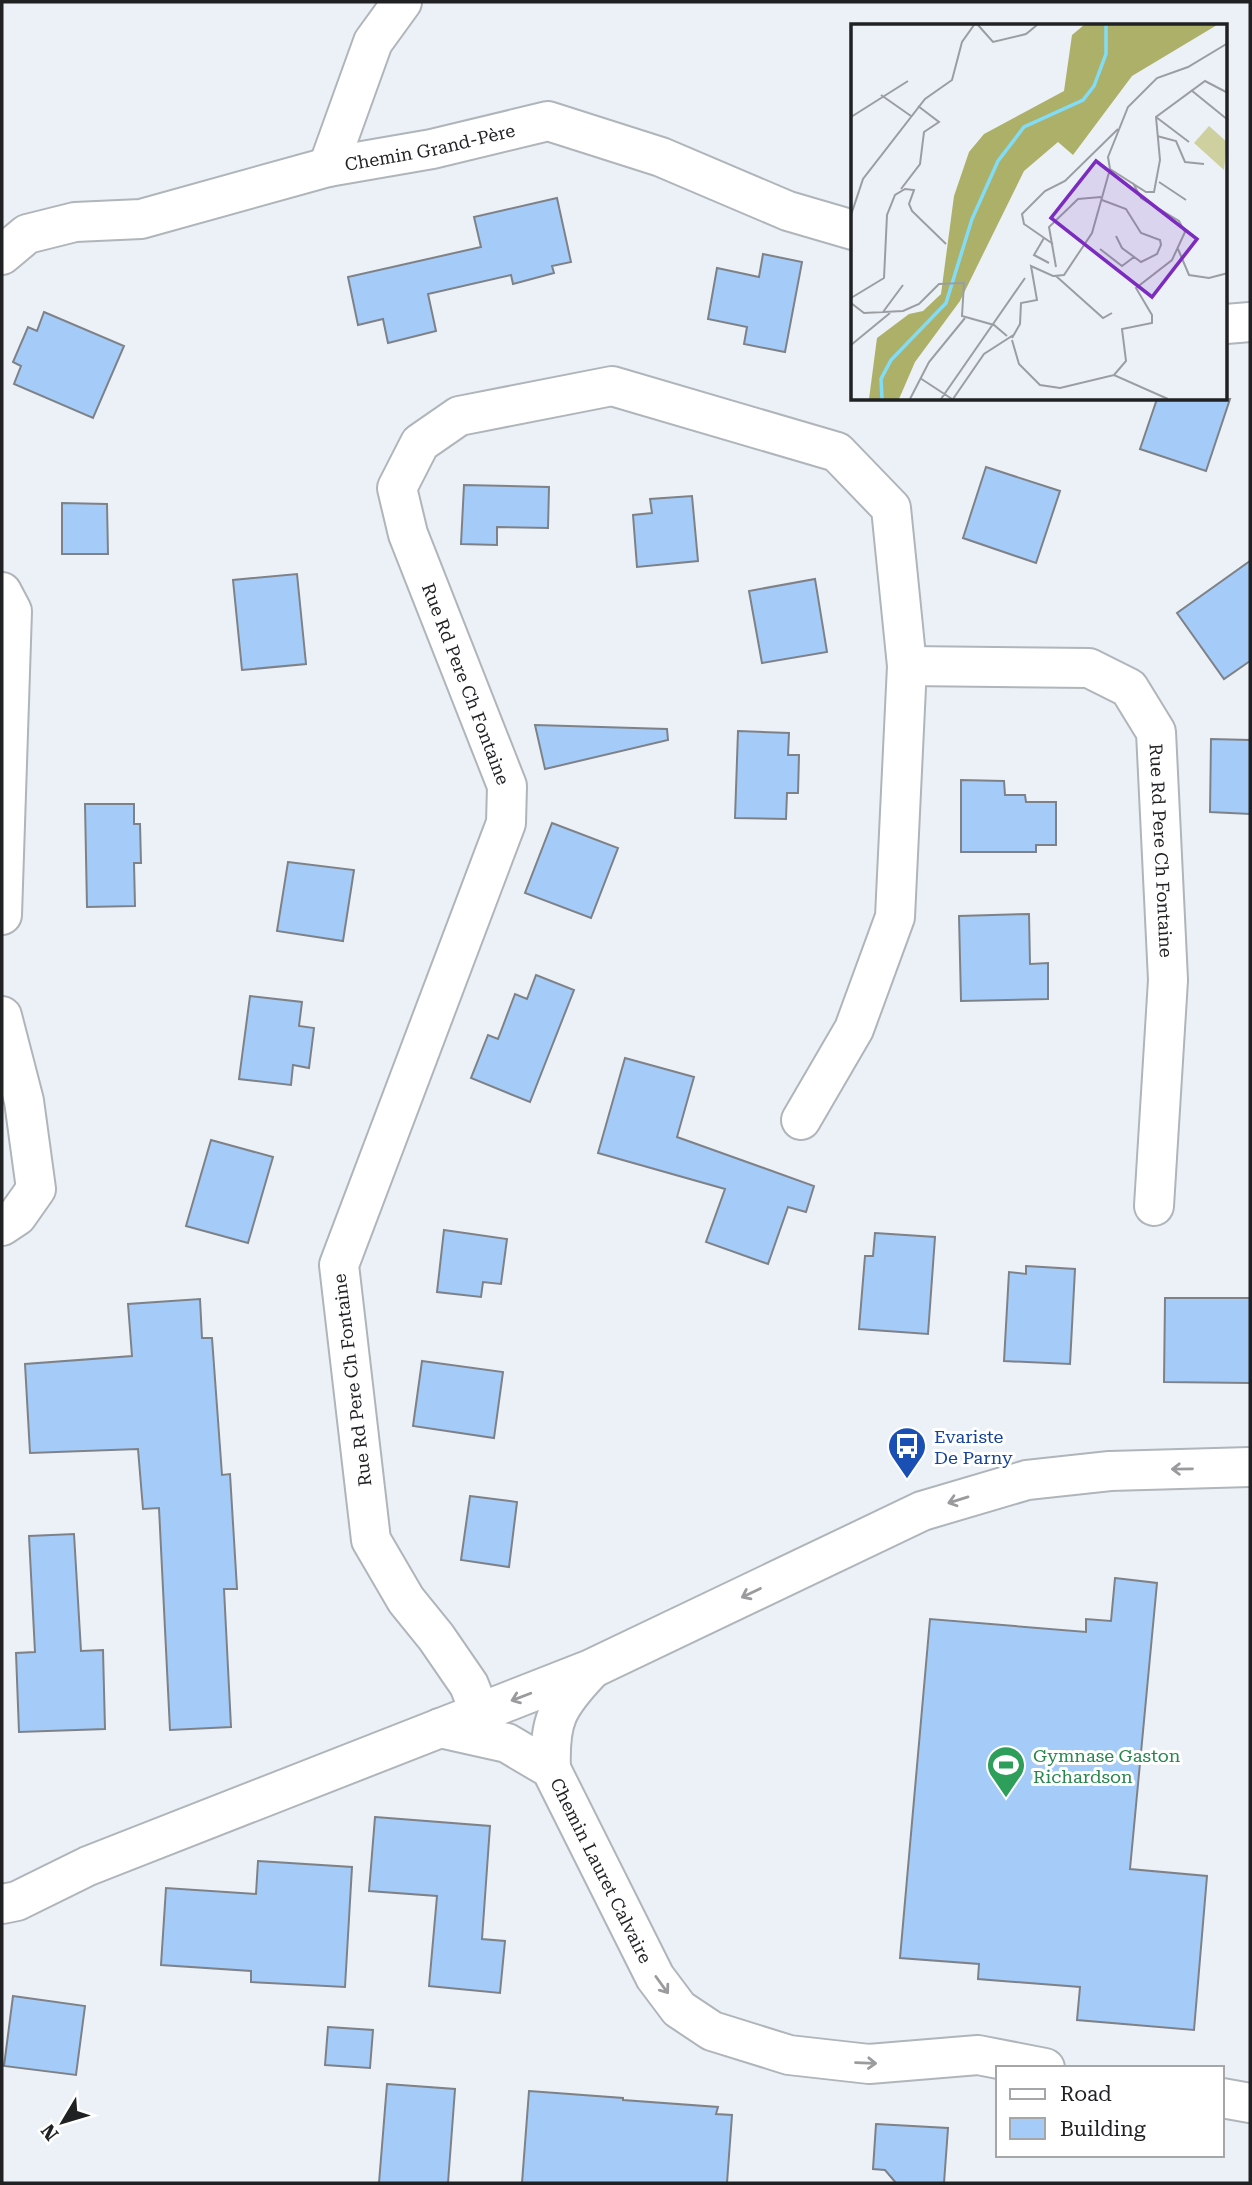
<svg xmlns="http://www.w3.org/2000/svg" width="1252" height="2185" font-family="'Roboto Serif',serif">
  <style>
    .building { fill: #a5ccf8; stroke: #7e8288; stroke-width: 2 }
    .lines { fill: none; stroke-linecap: round; stroke-linejoin: round }
    .minor-casing { stroke: #afb5ba; stroke-width: 42 }
    .secondary-casing { stroke: #afb5ba; stroke-width: 42 }
    .minor { stroke: #fff; stroke-width: 38 }
    .secondary { stroke: #fff; stroke-width: 38 }
    .oneway { stroke: #9a9b9c }
    .labels { text-anchor: middle; dominant-baseline: central; stroke-width: 6; stroke-linejoin: round; paint-order: stroke }
    .street-label { font-size: 18px; fill: #1f2123; stroke: #fff }
    .transit-label { font-size: 18px; fill: #164399; stroke: #fff; text-anchor: start }
    .leisure-label { font-size: 18px; fill: #27864d; stroke: #fff; text-anchor: start }
    .inset-river { fill: none; stroke: #82dcf6; stroke-width: 3.5 }
    .inset-road { fill: none; stroke: #9a9ea2; stroke-width: 2 }
    .view { fill: #7b2cbf; fill-opacity: 0.15; stroke: #7b2cbf; stroke-width: 3.5 }
    .inset-edge { fill: none; stroke: #1f2123; stroke-width: 3.5 }
  </style>
  <rect width="100%" height="100%" fill="#ecf1f7"/>
  <path class="building" d="M557,198l14,64 -19,4 2,7 -41,11 -2,-9 -83,19 8,37 -48,12 -5,-24 -25,6 -10,-48 133,-30 -7,-30z
    M763,254l39,8 -17,90 -41,-8 3,-17 -39,-8 9,-51 42,9z
    M44,312l80,34 -31,72 -79,-34 7,-18 -8,-4 15,-35 9,4z
    M1157,399h73l-24,72 -66,-22z
    M986,467l74,24 -24,72 -73,-25z
    M464,485l85,2 -1,41 -51,-1v18l-36,-1z
    M692,496l6,65 -61,6 -4,-52 19,-2 -2,-14z
    M62,503l45,1 1,50h-46z
    M1250,561v100l-26,18 -47,-66z
    M297,574l9,90 -64,6 -9,-90z
    M815,579l12,73 -65,11 -13,-72z
    M535,725l132,4 1,11 -123,29z
    M738,731l51,2 -1,22h11l-1,38h-11l-1,26 -51,-1z
    M1211,739l39,1v74l-40,-2z
    M961,780l43,1 1,14h20l1,7h30v43h-20v7h-75z
    M85,804h49v20h6l1,39h-7l1,43 -48,1z
    M552,823l66,25 -27,70 -66,-25z
    M288,862l66,8 -11,71 -66,-10z
    M1029,914l1,50 18,-1v36l-87,2 -2,-85z
    M536,975l38,15 -44,112 -59,-24 17,-43 10,4 17,-45 12,5z
    M250,996l52,6 -3,24 15,2 -5,40 -16,-3 -2,20 -52,-6z
    M625,1058l69,19 -17,60 137,49 -8,26 -18,-5 -20,57 -62,-22 19,-53 -127,-36z
    M211,1140l62,17 -25,86 -62,-17z
    M444,1230l63,9 -6,45 -18,-2 -2,15 -44,-5z
    M875,1233l60,4 -7,97 -69,-5 6,-73h8z
    M1026,1266l49,3 -5,95 -66,-3 5,-89 17,2z
    M1165,1298h85v85l-86,-1z
    M200,1299l2,39h10l10,137 8,-1 7,115h-13l7,138 -61,3 -11,-222 -16,1 -5,-60 -108,4 -5,-89 107,-8 -4,-52z
    M422,1361l81,11 -9,66 -81,-12z
    M470,1496l47,6 -8,65 -48,-7z
    M74,1534l7,117 22,-1 2,79 -86,3 -3,-79 19,-1 -6,-116z
    M1115,1578l42,5 -27,286 77,7 -13,154 -117,-10 3,-33 -102,-8 1,-15 -79,-6 30,-339 156,13v-13l25,2z
    M375,1817l115,9 -8,113 23,2 -5,52 -71,-7 8,-90 -68,-5z
    M258,1861l94,6 -7,120 -94,-5v-11l-90,-6 5,-77 90,6z
    M13,1996l72,10 -9,69 -72,-9z
    M328,2027l45,3 -3,38 -45,-3z
    M387,2084l68,5 -7,94h-69z
    M529,2091l94,7v2l95,7 -2,7 16,1 -5,68h-205z
    M876,2124l72,4 -4,55h-48l-11,-13 -12,-1z"/>
  <g class="lines">
    <defs>
      <g id="minor">
        <path d="M328,167l45,-125 29,-40"/>
        <path id="s1" d="M2,255l25,-21 48,-12 66,-3 187,-52 104,-18 116,-28 113,36 127,54 65,19"/>
        <path d="M1226,324l24,-2"/>
        <path d="M2,592l10,19 -10,304"/>
        <path id="s2" d="M907,666l182,2 40,20 27,44 12,248 -14,226"/>
        <path d="M2,1016l22,85 12,88 -19,27 -15,10"/>
        <path d="M480,1713l-11,-28 -33,-48 -30,-37 -35,-60 -32,-275 167,-442 1,-37 -99,-252 -11,-46 23,-45 39,-27 153,-30 225,66 54,56 16,158 -12,251 -41,112 -53,91"/>
      </g>
      <g id="secondary">
        <path id="s3" d="M440,1728l67,15 44,26 104,208 24,32 33,22 77,24 80,9 109,-9 67,13"/>
        <path d="M551,1769c-2,-49 6,-63 39,-98"/>
        <path d="M2,1904l15,-3 71,-35 503,-197 331,-158 105,-31 83,-9 140,-4"/>
        <path d="M1222,2098l28,5"/>
      </g>
    </defs>
    <use href="#minor" class="minor-casing"/>
    <use href="#secondary" class="secondary-casing"/>
    <use href="#minor" class="minor"/>
    <use href="#secondary" class="secondary"/>
  </g>
  <defs><path id="oneway-shaft" d="M-6 0H5M1.5-3L5.5 0L1.5 3" fill="none" stroke-width="1.6" stroke-linecap="round" stroke-linejoin="round" transform="scale(1.75)"/></defs>
  <g class="oneway">
    <use href="#oneway-shaft" transform="translate(1182 1469) rotate(179)"/>
    <use href="#oneway-shaft" transform="translate(958 1500) rotate(163)"/>
    <use href="#oneway-shaft" transform="translate(751 1593) rotate(154)"/>
    <use href="#oneway-shaft" transform="translate(521 1697) rotate(159)"/>
    <use href="#oneway-shaft" transform="translate(662 1985) rotate(54)"/>
    <use href="#oneway-shaft" transform="translate(866 2063) rotate(2)"/>
  </g>
  <defs>
    <symbol id="bus-pin" viewBox="-11 -11 22 30"><path d="M0 17L-7.5 6A9.5 9.5 0 1 1 7.5 6Z" fill="#1a4fb4" stroke="#fff"/><path d="M-5-6H5V4H4V6H2V4H-2V6H-4V4H-5ZM-3.5-4V0h7V-4ZM-3.5 1.2v1.5H-2V1.2ZM2 1.2v1.5H3.5V1.2Z" fill="#fff"/></symbol>
    <symbol id="stadium-pin" viewBox="-11 -11 22 30"><path d="M0 17L-7.5 6A9.5 9.5 0 1 1 7.5 6Z" fill="#2e9e5b" stroke="#fff"/><path d="M0-5a6.5 5 0 1 0 0 10a6.5 5 0 1 0 0-10ZM-3.5-1.8h7v3.6h-7Z" fill="#fff"/></symbol>
  </defs>
  <g fill-rule="evenodd">
    <use href="#bus-pin" x="885" y="1424" width="44" height="60"/>
    <use href="#stadium-pin" x="984" y="1743" width="44" height="60"/>
  </g>
  <g class="labels">
    <g class="street-label">
      <text stroke="none"><textPath href="#s1" startOffset="446">Chemin Grand-Père</textPath></text>
      <text transform="translate(466 684) rotate(69)">Rue Rd Pere Ch Fontaine</text>
      <text stroke="none"><textPath href="#s2" startOffset="397">Rue Rd Pere Ch Fontaine</textPath></text>
      <text transform="translate(352 1380) rotate(-97)">Rue Rd Pere Ch Fontaine</text>
      <text stroke="none"><textPath href="#s3" startOffset="233">Chemin Lauret Calvaire</textPath></text>
    </g>
    <g class="transit-label">
      <text x="934" y="1436">Evariste<tspan x="934" dy="21">De Parny</tspan></text>
    </g>
    <g class="leisure-label">
      <text x="1033" y="1755">Gymnase Gaston<tspan x="1033" dy="21">Richardson</tspan></text>
    </g>
  </g>
  <g transform="translate(851 24)">
    <rect width="376" height="376" fill="#ecf1f7"/>
    <path d="M358,102l18,16 -3,28 -30,-27z" fill="#ced19f"/>
    <path d="M233,1h133l-85,51 -59,79 -15,-13 -34,29 -64,130 -45,61 -16,37h-30l8,-61 32,-24 14,-3 18,-17 13,-98 15,-44 15,-18 80,-43 8,-56z" fill="#adb069"/>
    <path class="inset-river" d="M31,375l-1,-20 10,-19 55,-57 26,-84 26,-58 26,-34 59,-27 11,-14 12,-32v-29"/>
    <path class="inset-road" d="M127,1l15,17 33,-8 11,-9M340,66l37,30M30,71l30,21M0,93l57,-36M305,93l33,25M306,112l19,5 9,21 19,2M259,145l36,23h8l6,-32 -4,-43 49,-36 23,12M308,158l27,18M50,165l19,-25 4,-32 15,-10 -21,-16M251,176l24,9 15,24 19,7 1,5 -4,9 -16,8 -19,-14 -6,-12M0,191l12,-36 62,-80 27,-19 10,-38 12,-17M193,214l-10,17 15,8M202,220l-29,-20 -2,-10 23,-23 20,-10 53,-52M249,225l22,17 12,-9M327,225l11,26 20,3 19,-5M205,243l-7,-40 29,-28 23,-2M205,252l47,42 9,-5M0,274l33,-20 3,-63 8,-20 10,-6 9,1 -5,14 3,7 34,33M0,279l13,10 39,-2 16,-7 20,-20 25,-1 -2,33 32,9 13,11M32,288l20,-27M161,314l8,-14 1,-21 16,-3 -6,-34 22,10 11,-1 28,-42 18,-64 -2,-12 20,-50 29,-29 31,-11 40,-24M161,316l7,24 21,21 20,3 54,-13 54,24M0,321l39,-32M263,351l12,-14 -4,-32 30,-6v-8l-16,-27 36,-28 13,-28 -6,-11 -38,-23 -8,-15M69,354l32,21M59,375l19,-37 36,-44M90,375l84,-121M102,375l31,-45 31,-20"/>
    <path class="view" d="M245,137l101,78 -45,58 -101,-79z"/>
    <rect width="376" height="376" class="inset-edge"/>
  </g>
  <rect width="1252" height="2185" fill="none" stroke="#1f2123" stroke-width="7"/>
  <rect x="996" y="2066" width="228" height="91" fill="#ffffff" stroke="#a5a6a7" stroke-width="2"/>
  <rect x="1010" y="2089" width="35" height="10" fill="#ffffff" stroke="#a5a6a7" stroke-width="2"/>
  <text x="1060" y="2101" font-size="21" fill="#1f2123">Road</text>
  <rect x="1010" y="2118" width="35" height="21" fill="#a5ccf8" stroke="#a5a6a7" stroke-width="2"/>
  <text x="1060" y="2136" font-size="21" fill="#1f2123">Building</text>
  <g transform="translate(63 2122) rotate(232)" stroke="#ffffff" stroke-width="5" paint-order="stroke">
  <path d="M0-5L12 26L0 18L-12 26Z" fill="#1f2123"/>
  <text y="-10" font-size="19" font-weight="bold" text-anchor="middle" fill="#1f2123">N</text>
  </g>
</svg>
